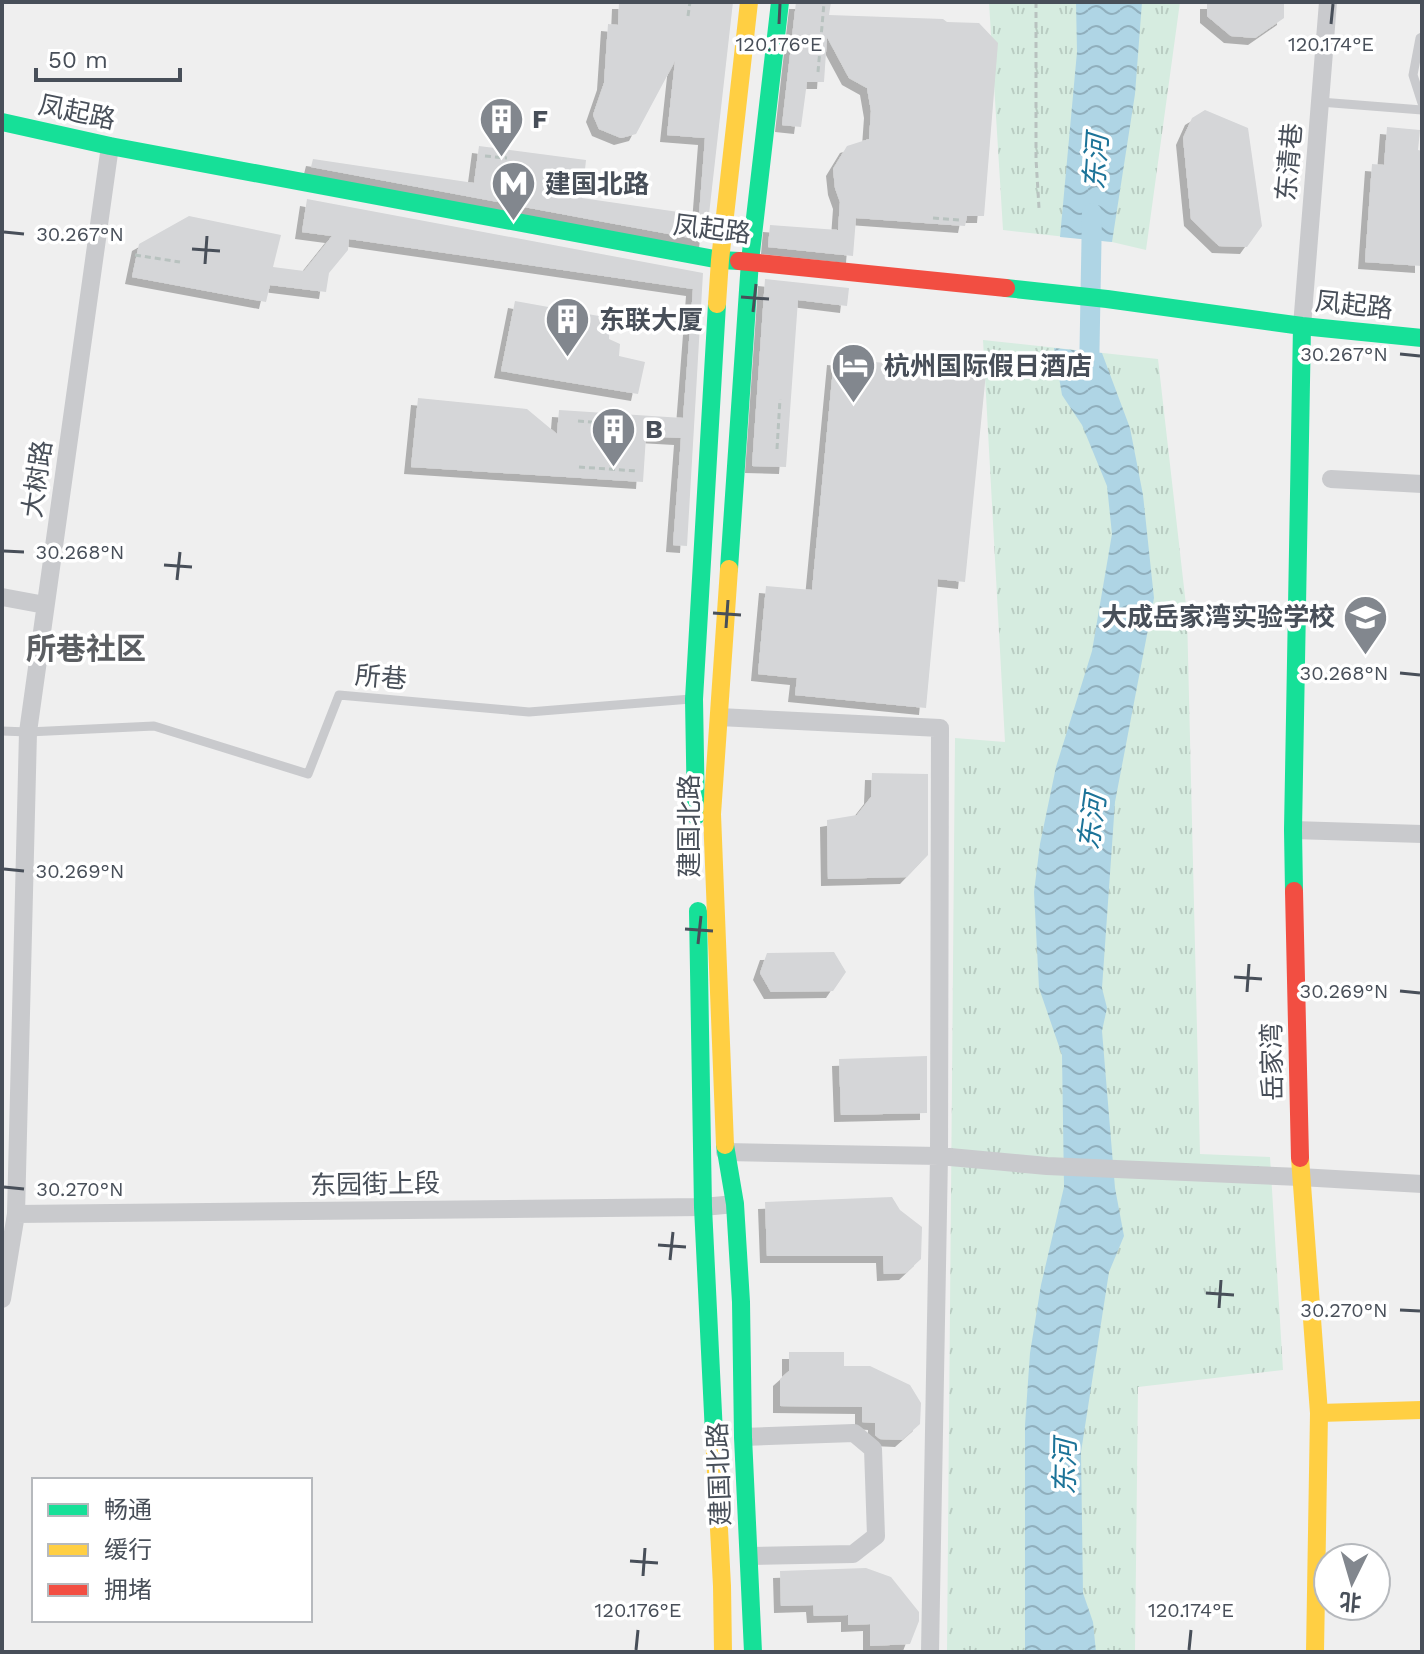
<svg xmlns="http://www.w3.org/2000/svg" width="1424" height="1654" font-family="'Work Sans','Noto Sans SC',sans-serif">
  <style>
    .grass { fill: url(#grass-tufts) }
    .water { fill: url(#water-waves) }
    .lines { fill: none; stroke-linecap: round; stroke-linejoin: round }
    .canal { stroke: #afd5e5; stroke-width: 20 }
    .building { fill: #d5d6d8; filter: url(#shadow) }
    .path { stroke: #b8c2bf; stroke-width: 3; stroke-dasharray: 6 4; stroke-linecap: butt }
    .lane { stroke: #c9cacd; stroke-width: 9 }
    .street { stroke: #c9cacd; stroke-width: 18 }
    .fast { stroke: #16e098; stroke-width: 18 }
    .slow { stroke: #ffcf43; stroke-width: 18 }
    .jam { stroke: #f24e42; stroke-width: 18 }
    .ticks { fill: none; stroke: #484f59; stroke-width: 3 }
    .labels { text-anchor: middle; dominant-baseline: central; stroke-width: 7; stroke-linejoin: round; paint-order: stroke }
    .street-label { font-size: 26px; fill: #484f59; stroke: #fff }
    .poi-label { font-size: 26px; font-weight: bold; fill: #484f59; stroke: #fff; text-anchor: start }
    .water-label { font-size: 28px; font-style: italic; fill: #1c7398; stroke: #fff }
    .quarter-label { font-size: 30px; font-weight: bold; fill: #5b5e62; stroke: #fff }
    .ticks-label { font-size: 20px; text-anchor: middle; fill: #484f59; stroke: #fff; stroke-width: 7; stroke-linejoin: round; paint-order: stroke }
  </style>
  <defs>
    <pattern id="grass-tufts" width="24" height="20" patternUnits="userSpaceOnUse" patternTransform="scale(2)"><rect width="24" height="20" fill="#d6ece0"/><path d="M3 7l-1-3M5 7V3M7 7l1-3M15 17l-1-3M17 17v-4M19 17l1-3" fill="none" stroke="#b9ccc2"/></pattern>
    <pattern id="water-waves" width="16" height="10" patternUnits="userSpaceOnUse" patternTransform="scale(2)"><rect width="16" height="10" fill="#afd5e5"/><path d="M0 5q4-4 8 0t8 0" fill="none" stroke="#90afbd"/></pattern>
    <filter id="shadow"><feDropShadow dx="-7" dy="7" stdDeviation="0" flood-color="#0004"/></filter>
  </defs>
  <rect width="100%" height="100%" fill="#efefef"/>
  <path class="grass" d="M989,2h191l-34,248 -34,-8 -109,-12z
    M983,340l175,19 29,255 13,540 70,3 13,213 -145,17 -3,265h-188l8,-914 50,4z"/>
  <path class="water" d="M1076,2h66l-7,92 -23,148 -52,-5 17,-185z
    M1054,348l48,5 28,75 13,67 11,103 -39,204 -13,186 5,20 -5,23 13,157 9,48 -15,36 -28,180 2,141 10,29 3,30h-71v-227l5,-72 11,-68 23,-98 -2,-132 -23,-67 -5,-96 6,-48 16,-77 36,-116 20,-117 -5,-48 -25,-61 -20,-30z"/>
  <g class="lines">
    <path class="canal" d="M1089,377l3,-164"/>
  </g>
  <path class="building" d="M619,2h114l-27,239 -395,-74 2,-8 161,24 5,-37 107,14 -4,38 117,17 6,-77 -38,-3 8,-74 -39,73 -15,4 -22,-9 -6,-14 11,-32 4,-59 10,1z
    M796,2h35l-2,13 114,4 4,3 32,1 19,20 -14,173h-17l-2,10 -109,-8 -3,38 -85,-9 2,-22 68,5 2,-28 -5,-14 -2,-19 14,-23 22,-7 2,-28 -4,-23 -18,-10 -22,-41 -3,45h-17l-6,45 -19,-2z
    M1207,2h77v16l-29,20 -24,-2 -24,-20z
    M1205,110l43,18 14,98 -15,21 -28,-1 -28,-27 -8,-81 9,-20z
    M1387,127l33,3 -2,20 4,1v115l-57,-4 7,-98 12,1z
    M307,199l396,74 -16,273 -14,-1 8,-107 -35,-2 -3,46 -232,-15 7,-69 109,11 30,25 2,-24 124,8 10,-129 -344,-50 -1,11 -19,23 -3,19 -56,-7 -4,17 -134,-25 7,-33 50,-28 92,19 -8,32 31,4 28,-35 -30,-4z
    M765,279l84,9 -2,18 -49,-6 -12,167 -34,-1z
    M515,301l95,17 -1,21 11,5 -1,12 26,6 -7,32 -137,-23z
    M834,358l152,15 -21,209 -27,-3 -12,129 -131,-13 2,-17 -39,-4 8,-88 46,4z
    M872,773l56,1v81l-21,22 -79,2 -1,-59 30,-5 14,-18z
    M834,952l12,20 -13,19 -62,1 -11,-19 7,-20z
    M927,1056v57l-86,2 -2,-56z
    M892,1197l8,13 22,17 -1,32 -15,14 -22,1 -1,-18h-116l-2,-54z
    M789,1352h55v14h26l40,19 11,18 -1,21 -18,16 -22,-1 -5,-4v-12l-13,-1v-15l-82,-1v-27l9,-8z
    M866,1568l25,9 28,35v9l-9,23 -40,2v-22l-22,1v-10l-34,1 -1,-11 -32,1 -1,-35z"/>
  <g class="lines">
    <path class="path" d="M1036,2v157l3,49
      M688,16l2,-14
      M818,72l6,-69
      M485,156l22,2
      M933,218l26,2
      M135,255l45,7
      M578,421l38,3
      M777,449l3,-50
      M579,467l58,4"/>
    <path class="lane" d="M1422,37l-2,1 -7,37 9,28
      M1320,102l102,8
      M2,731l26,1 126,-6 154,48 31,-79 190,17 162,-13"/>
    <path class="street" d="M1302,326l26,-324
      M1331,479l91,5
      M2,597l43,8
      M719,717l221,11 -1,428 -9,496
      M1293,830l129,4
      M725,1152l214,4 108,10 253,11 122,7
      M16,1214l687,-7 32,-3
      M2,1299l14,-85 12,-482 82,-586
      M743,1437l111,-4 19,16 3,87 -23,18 -104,2"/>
    <path class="fast" d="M2,122l108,24 610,114 19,1
      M1006,288l101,11 195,27 120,12
      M729,569l21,-308 30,-259
      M696,816l-2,-117 23,-395
      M1294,891l-1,-61 9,-504
      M698,911l5,296 11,227
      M725,1145l10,59 6,98 2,135 10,215"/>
    <path class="slow" d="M717,304l3,-44 29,-258
      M725,1145l-13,-331 17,-245
      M1300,1158l19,255 -4,239
      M1319,1413l103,-3
      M714,1434l8,152 1,66"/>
    <path class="jam" d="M739,261l267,27
      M1294,891l6,267"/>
  </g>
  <path class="ticks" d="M779,24l1,-20M1331,24l2,-20M4,232l20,2M192,249l28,2M205,264l2,-28M741,297l28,2M753,312l3,-28M1400,354l20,2M4,551l20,1M164,565l28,2M177,580l3,-28M713,613l28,2M726,628l2,-28M1400,673l20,2M4,869l20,2M685,929l28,2M698,944l3,-28M1234,977l28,2M1400,991l20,2M1247,992l2,-28M4,1187l20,2M658,1245l28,2M670,1260l3,-28M1206,1293l28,2M1219,1308l2,-28M1400,1310l20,1M630,1561l28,2M643,1576l2,-28M636,1650l2,-20M1189,1650l2,-20"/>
  <defs>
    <symbol id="building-pin" viewBox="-11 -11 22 30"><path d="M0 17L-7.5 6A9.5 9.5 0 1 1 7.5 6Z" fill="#82878e" stroke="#fff"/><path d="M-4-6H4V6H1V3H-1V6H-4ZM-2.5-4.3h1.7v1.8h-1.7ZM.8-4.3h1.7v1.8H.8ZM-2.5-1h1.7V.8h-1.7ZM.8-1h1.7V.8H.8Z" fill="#fff"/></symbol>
    <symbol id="metro-pin" viewBox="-11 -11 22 30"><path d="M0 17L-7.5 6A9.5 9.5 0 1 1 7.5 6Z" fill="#82878e" stroke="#fff"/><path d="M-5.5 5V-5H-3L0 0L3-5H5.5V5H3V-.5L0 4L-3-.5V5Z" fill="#fff"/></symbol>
    <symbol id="hotel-pin" viewBox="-11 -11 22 30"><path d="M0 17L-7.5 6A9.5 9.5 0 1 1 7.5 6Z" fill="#82878e" stroke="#fff"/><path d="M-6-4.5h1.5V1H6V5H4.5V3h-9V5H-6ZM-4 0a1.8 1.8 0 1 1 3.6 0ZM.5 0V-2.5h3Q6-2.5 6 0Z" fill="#fff"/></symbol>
    <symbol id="school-pin" viewBox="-11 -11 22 30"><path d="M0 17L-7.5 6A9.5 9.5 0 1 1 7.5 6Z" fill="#82878e" stroke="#fff"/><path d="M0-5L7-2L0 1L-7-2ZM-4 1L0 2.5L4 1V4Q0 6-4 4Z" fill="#fff"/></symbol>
  </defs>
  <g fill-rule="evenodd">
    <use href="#building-pin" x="476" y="94" width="51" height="69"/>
    <use href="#metro-pin" x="488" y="158" width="51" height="69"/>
    <use href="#building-pin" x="542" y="294" width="51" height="69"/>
    <use href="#hotel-pin" x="828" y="340" width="51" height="69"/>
    <use href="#building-pin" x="588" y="404" width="51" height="69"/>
    <use href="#school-pin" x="1340" y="592" width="51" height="69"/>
  </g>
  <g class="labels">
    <g class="street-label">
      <text transform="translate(77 112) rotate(12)">凤起路</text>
      <text transform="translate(1289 162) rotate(-85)">东清巷</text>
      <text transform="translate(712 229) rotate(7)">凤起路</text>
      <text transform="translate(1354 305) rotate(6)">凤起路</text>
      <text transform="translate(37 479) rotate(-82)">大树路</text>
      <text transform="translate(381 677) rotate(5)">所巷</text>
      <text transform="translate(689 826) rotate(-90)">建国北路</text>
      <text transform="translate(1272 1062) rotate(-91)">岳家湾</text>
      <text transform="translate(375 1184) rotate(-1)">东园街上段</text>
      <text transform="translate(719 1474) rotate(-92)">建国北路</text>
    </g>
    <g class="poi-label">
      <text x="532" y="119">F</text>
      <text x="545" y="184">建国北路</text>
      <text x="599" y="320">东联大厦</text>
      <text x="884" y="366">杭州国际假日酒店</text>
      <text x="645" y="429">B</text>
      <text x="1335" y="617" text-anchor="end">大成岳家湾实验学校</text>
    </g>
    <g class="water-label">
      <text transform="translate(1096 162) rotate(-86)">东河</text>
      <text transform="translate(1092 822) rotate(-82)">东河</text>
      <text transform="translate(1065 1467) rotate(-89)">东河</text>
    </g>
    <g class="quarter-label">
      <text x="86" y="648">所巷社区</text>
    </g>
  </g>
  <g class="ticks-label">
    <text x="779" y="51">120.176°E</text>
    <text x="1331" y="51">120.174°E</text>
    <text x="80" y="241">30.267°N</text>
    <text x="1344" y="361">30.267°N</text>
    <text x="80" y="559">30.268°N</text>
    <text x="1344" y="680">30.268°N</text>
    <text x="80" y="878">30.269°N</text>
    <text x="1344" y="998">30.269°N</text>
    <text x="80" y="1196">30.270°N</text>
    <text x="1344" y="1317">30.270°N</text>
    <text x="638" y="1617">120.176°E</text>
    <text x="1191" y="1617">120.174°E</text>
  </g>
  <rect width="1424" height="1654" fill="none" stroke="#484f59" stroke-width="8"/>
  <rect x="32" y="1478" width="280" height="144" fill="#ffffff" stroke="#b6b9bd" stroke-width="2"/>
  <rect x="48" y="1504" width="40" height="12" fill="#16e098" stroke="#b6b9bd" stroke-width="2"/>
  <text x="104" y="1518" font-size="24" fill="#484f59">畅通</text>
  <rect x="48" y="1544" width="40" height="12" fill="#ffcf43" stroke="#b6b9bd" stroke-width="2"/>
  <text x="104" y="1558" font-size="24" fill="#484f59">缓行</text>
  <rect x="48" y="1584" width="40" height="12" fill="#f24e42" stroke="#b6b9bd" stroke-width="2"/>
  <text x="104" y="1598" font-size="24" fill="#484f59">拥堵</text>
  <g transform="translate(1352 1582) rotate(185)"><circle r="38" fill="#ffffff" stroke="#b6b9bd" stroke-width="2"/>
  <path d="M0-6L14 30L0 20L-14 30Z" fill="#82878e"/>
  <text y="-12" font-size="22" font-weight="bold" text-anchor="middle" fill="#484f59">北</text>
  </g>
  <path d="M36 68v12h144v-12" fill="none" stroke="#484f59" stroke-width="4"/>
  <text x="48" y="68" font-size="24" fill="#484f59" stroke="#ffffff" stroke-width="6" paint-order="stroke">50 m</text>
</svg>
